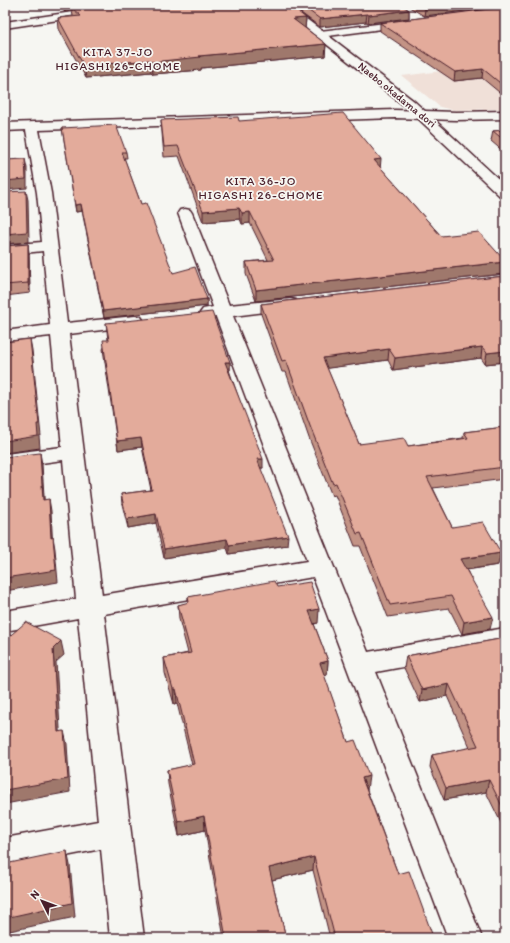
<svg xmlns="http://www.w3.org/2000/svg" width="510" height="943" font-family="Itim,sans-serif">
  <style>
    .built { fill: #f0e0d8 }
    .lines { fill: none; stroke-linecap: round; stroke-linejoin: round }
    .minor-casing { stroke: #4a1f2b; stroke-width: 3 }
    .major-casing { stroke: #4a1f2b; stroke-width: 3 }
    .minor { fill: #f6f6f2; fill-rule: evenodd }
    .major { fill: #f6f6f2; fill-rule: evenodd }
    .wall { fill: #c39385; stroke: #4a1f2b }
    .shaded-wall { fill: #9f786c; stroke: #4a1f2b }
    .building { fill: #e3ab9b; stroke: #4a1f2b }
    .labels { text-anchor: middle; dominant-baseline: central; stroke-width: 3.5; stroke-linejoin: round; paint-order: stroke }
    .far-street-label { font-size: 11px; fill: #4a1f2b; stroke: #f6f6f2 }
    .far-neighbourhood-label { font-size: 12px; letter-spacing: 1px; fill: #4a1f2b; stroke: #f6f6f2 }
  </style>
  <rect width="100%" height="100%" fill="#f6f6f2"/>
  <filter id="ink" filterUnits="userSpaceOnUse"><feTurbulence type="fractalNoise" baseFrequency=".025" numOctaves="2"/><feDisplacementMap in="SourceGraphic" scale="8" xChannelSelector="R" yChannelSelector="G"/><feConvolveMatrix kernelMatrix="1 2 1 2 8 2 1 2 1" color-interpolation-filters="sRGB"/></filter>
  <g filter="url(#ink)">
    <path class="built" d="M505,63v46l-52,1 -13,-3 -38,-31z"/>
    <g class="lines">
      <defs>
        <path id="minor" d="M410,20l3,1 2,2 -2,2 -93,12 -5,-3 5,-3z
          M395,110l61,2 49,-1v8l-49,1 -61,-2 -356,12 12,63 16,130 68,-7 6,1 3,4 -3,4 -6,1 -66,8 33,261 205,-34 -91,-244 -7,1 -6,-1 -3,-4 3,-4 10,-2 -35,-94 2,-3 5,-1 5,1 2,3 37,92 61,-6 6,1 3,4 -3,4 -6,1 -57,7 135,336 137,-24v20l-129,24 106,266h-34l-135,-361 -209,37 40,324h-34l-9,-89 -96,19v-30l93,-17 -20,-203 -73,13v-20l71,-12 -13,-139 -58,8v-14l57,-7 -11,-111 -46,5v-10l45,-6 -7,-74 -38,4v-10l37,-3 -5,-49 -11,-63 -21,1v-8z"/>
        <path id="major" d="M120,5h23l-5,3 -133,20v-6z
          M277,5h11l126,96 91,84v12l-5,-1 -94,-89z"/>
      </defs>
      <use href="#minor" class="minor-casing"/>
      <use href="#major" class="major-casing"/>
      <use href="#minor" class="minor"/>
      <use href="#major" class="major"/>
    </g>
    <path class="wall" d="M57,5h232l17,13 -1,11 21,15 -1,12 -124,12v2l-48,4 -2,-2 -65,6 -27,-49 -1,-11 15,-2 -1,-5 -7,1z
      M290,5h111l8,5v8l-41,5 -2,-1 -46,5z
      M406,5h99v1l-81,10z
      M505,7v90l-23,-19 -28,3 -74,-50v-8z
      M161,120l78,1 141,46 61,69 64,25v7l-1,6 -248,27 -10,-27v-12l22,-2 -18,-37 -8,1 -2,-5 -37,3 -24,-66 -15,1z
      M62,128l64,24 1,6h-3l17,46 32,69 34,26v7l-103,12 -22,-107 -6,1z
      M505,130v23l-14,-12 2,-10z
      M28,244l1,10 1,39 -25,3v-50z
      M505,276v86l-20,2 -4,-6 -88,12 -5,-10 -61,8 32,76 49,2 55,-8 1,-6 41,-5v52l-72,9 19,39 46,38 -31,5 23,59 -28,5 -13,-26 -61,9 -28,-71h-5l-20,-51 -3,1 -23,-58 -23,-66h-4l-21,-58v-10z
      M106,323l124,39v8h-1l34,98h-3l27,77 -58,9 -2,-6 -63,10 -8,-35 -28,5 -6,-24 -1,-10 30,-4 -9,-43 -24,3 -15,-101 5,-9z
      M277,587l41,36 -4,1 14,37 -1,14 -3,1 24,66 19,48 31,84 34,60 -1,4h-101l-17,-68 -41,10 14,58h-62l-19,-108 -26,6 -11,-52 -1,-14 25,-5 -15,-62 -3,1 -9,-31 -1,-15 24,-5 -9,-34 -1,-14 10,-2v-6z
      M505,638v193l-19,-39 -42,8 -14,-33 2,-12 38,-7 -23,-52 -27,6 -16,-34 2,-12z
      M505,888v24l-4,-10z"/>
    <path class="shaded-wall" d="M64,5h46l-38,3v3l-7,1z
      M453,5h52v1l-81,10 1,-7z
      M409,10v8l-41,5 1,-8z
      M367,14l-1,8 -46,5v-8z
      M306,18l-1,11 -12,-10z
      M326,44l-1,12 -124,12v2l-48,4 -1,-12 47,-6z
      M150,60l1,12 -65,6 -2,-12z
      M483,69l-1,9 -28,3 1,-9z
      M25,159l2,9v20l-22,2v-9z
      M381,159l-1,11 -6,-10z
      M26,191l2,9 1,42 -24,2v-10z
      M81,204l1,7 -6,1 -1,-7z
      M239,208l1,11 -37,3v-11z
      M250,212v11l-8,1v-11z
      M28,244l1,10 1,39 -2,-10z
      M505,262v6l-1,6 -248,27v-11z
      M207,299v7l-103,12 -1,-7z
      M30,339l2,11 9,86h-2l1,12 -35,5v-12z
      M482,347l-1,11 -88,12 2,-12z
      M389,349l-1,11 -66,9 1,-11z
      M505,351v11l-20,2 2,-11z
      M225,362h5v8l-5,1z
      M141,438l1,9 -24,3 -1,-9z
      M40,453l2,11 3,48 -2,-12z
      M257,459h6v9h-6z
      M49,499l2,12 2,39 -2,-12z
      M156,514v9l-28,5 -1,-9z
      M288,536l-1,9 -58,9v-9z
      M53,537l2,12 3,33 -53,9v-13z
      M227,539v9l-63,10v-9z
      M501,553l-3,12 -40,6 2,-12z
      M319,609l-1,14 -10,2 1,-14z
      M493,617l-3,12 -28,5 2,-12z
      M61,641l3,14 -8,7 5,83 -3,-13 -5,-83z
      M328,661l-1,14 -8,2 1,-14z
      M449,684l-2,12 -27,6 2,-12z
      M505,684v12l-5,-10z
      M173,689h3l1,14 -3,1z
      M64,731l3,13 3,48 -65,12v-14z
      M369,776l-2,14 -5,-12z
      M489,780l-3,12 -42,8 2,-12z
      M204,816l1,14 -26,6 -1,-14z
      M67,851l3,14 5,52 -70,15v-14z
      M314,857l-1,13 -45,11 1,-13z
      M432,934l-1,4h-6l1,-3z"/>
    <path class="building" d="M94,5h195l17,13 -13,1 33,25 -127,12 2,1 -49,5 -2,-2 -66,6 -26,-48 23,-2 -9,-8z
      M301,5h100l8,5 -40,5 -2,-1 -47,5z
      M419,5h34l-28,4z
      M505,7v80l-22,-18 -28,3 -75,-49z
      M343,113l38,46 -7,1 67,76 38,-4 26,29v1l-249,28 -10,-28 28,-2 -24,-48 -8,1 -3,-5 -36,3 -25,-65 -14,1 -3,-27 77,-3 1,4z
      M116,125l10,27h-4l19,52 5,-1 27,70 22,-6 12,32 -104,12 -22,-107 -6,1 -13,-77z
      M505,130v11l-12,-10z
      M25,159l1,20 -21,2v-21z
      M26,191l1,41 -22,2v-42z
      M28,244v39l-23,2v-39z
      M505,276v75l-18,2 -5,-6 -87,11 -6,-9 -66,9 36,86 45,-6 4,8 60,-8 -4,-6 41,-5v40l-78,10 25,50 31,-5 18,31 -41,6 33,58 -29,5 -13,-26 -61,9 -29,-72 -4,1 -21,-51 -3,1 -23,-58 -24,-66 -4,1 -21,-57z
      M212,312l18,50h-5l38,97h-6l31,77 -59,9 -2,-6 -63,10 -8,-35 -29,5 -6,-25 31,-4 -11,-52 -24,3 -14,-101h6l-3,-17z
      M30,339l9,85h-2l1,12 -33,5v-99z
      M40,453l3,47 6,-1 2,39 2,-1 3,33 -51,8v-121z
      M274,581l3,6 33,-5 9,27 -10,2 19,50 -8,2 28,79 7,-2 14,36 -7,2 36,96 11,-3 23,63 -6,1 1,3h-92l-21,-81 -45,11 17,70h-60l-22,-122 -26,6 -11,-52 27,-6 -18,-75h-3l-9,-31 27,-5 -13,-48 11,-3 -1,-5z
      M26,622l35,19 -8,8 5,83 6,-1 4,48 -63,11v-150z
      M505,638v46l-5,2 5,10v116l-16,-32 -43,8 -14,-33 46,-9 -29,-62 -27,6 -16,-34z
      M67,851l5,52 -67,15v-54z"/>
  </g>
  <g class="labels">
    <g class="far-street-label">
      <text transform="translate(397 95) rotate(39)">Naebo okadama dori</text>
    </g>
    <g class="far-neighbourhood-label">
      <text x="118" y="52">KITA 37-JO<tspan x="118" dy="14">HIGASHI 26-CHOME</tspan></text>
      <text x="261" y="181">KITA 36-JO<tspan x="261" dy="14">HIGASHI 26-CHOME</tspan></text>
    </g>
  </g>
  <rect width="510" height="943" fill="none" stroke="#f6f6f2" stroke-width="20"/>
  <rect x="10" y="10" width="490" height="923" fill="none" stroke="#4a1f2b" stroke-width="1.5" filter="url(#ink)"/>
  <g transform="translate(42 901) rotate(312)" stroke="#f6f6f2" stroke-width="3" paint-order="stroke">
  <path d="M0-3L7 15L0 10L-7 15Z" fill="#4a1f2b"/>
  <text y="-6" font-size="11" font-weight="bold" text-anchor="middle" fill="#4a1f2b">N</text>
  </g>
</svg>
